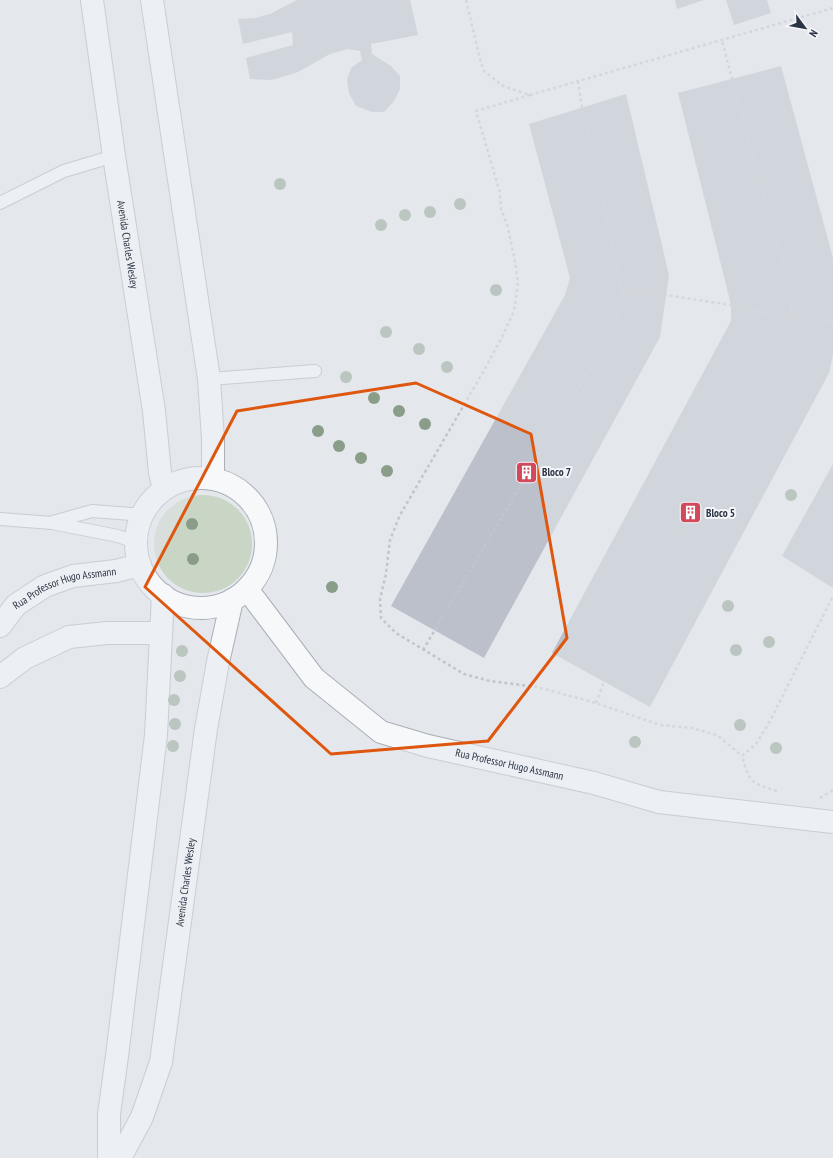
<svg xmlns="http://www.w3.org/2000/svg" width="833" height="1158" font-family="'PT Sans Narrow',sans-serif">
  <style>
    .green { fill: #c9d6c5 }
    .building { fill: #bbc0ca }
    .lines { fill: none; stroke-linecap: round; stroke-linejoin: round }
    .service-casing { stroke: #a9aeb7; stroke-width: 14 }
    .minor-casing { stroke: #a9aeb7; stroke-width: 24 }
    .tertiary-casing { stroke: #a9aeb7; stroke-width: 24 }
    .path { stroke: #c2c5cb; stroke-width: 2.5; stroke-dasharray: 3 3; stroke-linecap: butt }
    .service { stroke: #f7f8fa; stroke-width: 12 }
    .minor { stroke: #f7f8fa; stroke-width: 22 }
    .tertiary { stroke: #f7f8fa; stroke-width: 22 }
    .tree { fill: #899d89 }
    .marked { fill: none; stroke: #df570f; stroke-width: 3; stroke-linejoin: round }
    .labels { text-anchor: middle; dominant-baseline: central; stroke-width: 4; stroke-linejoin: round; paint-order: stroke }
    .street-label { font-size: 11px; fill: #2b3445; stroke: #f4f6f9 }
    .poi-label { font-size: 11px; font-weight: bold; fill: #2b3445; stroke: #f4f6f9; text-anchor: start }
  </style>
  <rect width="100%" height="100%" fill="#e4e7ec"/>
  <path class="green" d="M154 544a49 49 0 1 1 98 0a49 49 0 1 1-98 0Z"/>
  <path class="building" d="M297,0h113l8,35 -47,9 1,10 19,12 9,10v13l-6,12 -10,11h-12l-16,-6 -7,-13 -2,-13 4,-12 11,-8 -2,-9 -12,-2 -18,5 -32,18 -16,5 -11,3 -21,-1 -4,-21 47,-13 -1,-13 -49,12 -5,-25 17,-1 15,-4z
    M675,0h29l-27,9z
    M726,0h41l4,13 -37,12z
    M781,66l52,192v97l-4,18 -179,334 -98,-54 179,-332v-16l-53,-212z
    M626,94l43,181 -9,62 -176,321 -93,-52 174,-311 5,-17 -41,-154z
    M833,464v124l-51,-32z"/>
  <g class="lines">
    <defs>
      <path id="service" d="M0,203l64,-32 50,-15
        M209,379l106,-8
        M0,519l52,4 66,13 19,7
        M53,522l39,-11 52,4"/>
      <g id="minor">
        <path id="s1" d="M247,589l67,89 67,54 47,14 166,37 65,19 174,20"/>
        <path id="s2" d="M0,626l16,-21 29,-19 28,-10 43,-5 24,-6"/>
      </g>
      <g id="tertiary">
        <path id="s3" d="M92,0l22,156 40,255 6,62 4,15"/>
        <path d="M152,0l57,379 4,60v39"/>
        <circle cx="201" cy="543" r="65"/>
        <path d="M0,677l25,-19 44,-21 38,-4h54"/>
        <path d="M109,1158v-44l8,-58 39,-321 7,-140"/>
        <path id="s4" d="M120,1158l22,-41 19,-55 45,-333 12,-67 14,-62"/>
      </g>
    </defs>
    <use href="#service" class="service-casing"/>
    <use href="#minor" class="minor-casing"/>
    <use href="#tertiary" class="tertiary-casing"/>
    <path class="path" d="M466,0l14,59 4,12 19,15 27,9 303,-87
      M530,95l-54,16 24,82 1,16 6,15 7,32 4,26 -4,29 -12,26 -20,37 -82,141 -10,25 -4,34 -6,25 1,19 15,15 68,41 26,7 47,6 59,16 64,22 32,3 25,7 25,21
      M622,291l44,4 65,10 60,14 42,2
      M423,650l192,-324 7,-35 -29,-143 -11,-41 -4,-26
      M596,703l8,-21 187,-363 1,-24 -60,-216 -10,-39
      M777,791c-27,-8 -27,-9 -35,-35l14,-12 13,-21 64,-127
      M820,798l13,-8"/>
    <use href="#service" class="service"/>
    <use href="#minor" class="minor"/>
    <use href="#tertiary" class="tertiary"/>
  </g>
  <g class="tree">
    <circle cx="280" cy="184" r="6"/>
    <circle cx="460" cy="204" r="6"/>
    <circle cx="430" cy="212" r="6"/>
    <circle cx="405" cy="215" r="6"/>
    <circle cx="381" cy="225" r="6"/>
    <circle cx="496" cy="290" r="6"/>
    <circle cx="386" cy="332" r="6"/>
    <circle cx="419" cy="349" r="6"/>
    <circle cx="447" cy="367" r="6"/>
    <circle cx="346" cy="377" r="6"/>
    <circle cx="374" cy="398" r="6"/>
    <circle cx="399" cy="411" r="6"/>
    <circle cx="425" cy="424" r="6"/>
    <circle cx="318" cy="431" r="6"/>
    <circle cx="339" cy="446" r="6"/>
    <circle cx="361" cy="458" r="6"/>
    <circle cx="387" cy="471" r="6"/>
    <circle cx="791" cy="495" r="6"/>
    <circle cx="192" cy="524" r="6"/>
    <circle cx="193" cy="559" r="6"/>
    <circle cx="332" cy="587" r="6"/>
    <circle cx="728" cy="606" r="6"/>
    <circle cx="769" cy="642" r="6"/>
    <circle cx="736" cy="650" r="6"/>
    <circle cx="182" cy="651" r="6"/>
    <circle cx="180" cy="676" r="6"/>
    <circle cx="174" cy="700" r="6"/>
    <circle cx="175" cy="724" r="6"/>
    <circle cx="740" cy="725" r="6"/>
    <circle cx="635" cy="742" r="6"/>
    <circle cx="173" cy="746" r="6"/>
    <circle cx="776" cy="748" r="6"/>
  </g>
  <path d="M0 0H833V1158H0ZM416,383l115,51 36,204 -79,103 -157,13 -186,-167 92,-176z" fill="#e4e7ec" fill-opacity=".55" fill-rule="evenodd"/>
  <path class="marked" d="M416,383l115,51 36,204 -79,103 -157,13 -186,-167 92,-176z"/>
  <defs>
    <symbol id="building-square" viewBox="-11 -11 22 22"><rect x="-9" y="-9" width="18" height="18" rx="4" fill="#d1495b" stroke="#f4f6f9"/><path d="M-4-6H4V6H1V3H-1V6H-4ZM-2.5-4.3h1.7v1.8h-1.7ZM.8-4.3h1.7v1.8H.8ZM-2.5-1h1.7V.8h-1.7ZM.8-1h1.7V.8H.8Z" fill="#fff"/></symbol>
  </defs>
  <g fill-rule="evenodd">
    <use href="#building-square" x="514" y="460" width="25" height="25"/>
    <use href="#building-square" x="678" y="500" width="25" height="25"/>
  </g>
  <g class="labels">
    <g class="street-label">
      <text stroke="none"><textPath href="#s3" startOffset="247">Avenida Charles Wesley</textPath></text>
      <text stroke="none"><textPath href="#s2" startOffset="79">Rua Professor Hugo Assmann</textPath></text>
      <text stroke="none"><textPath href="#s1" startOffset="330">Rua Professor Hugo Assmann</textPath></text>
      <text stroke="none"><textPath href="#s4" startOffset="286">Avenida Charles Wesley</textPath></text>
    </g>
    <g class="poi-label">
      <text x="542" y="472">Bloco 7</text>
      <text x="706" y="513">Bloco 5</text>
    </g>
  </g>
  <g transform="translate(805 28) rotate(122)" stroke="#f4f6f9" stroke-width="3" paint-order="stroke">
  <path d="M0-3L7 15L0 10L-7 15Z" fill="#2b3445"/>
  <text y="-6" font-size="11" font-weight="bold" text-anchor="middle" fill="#2b3445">N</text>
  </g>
</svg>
